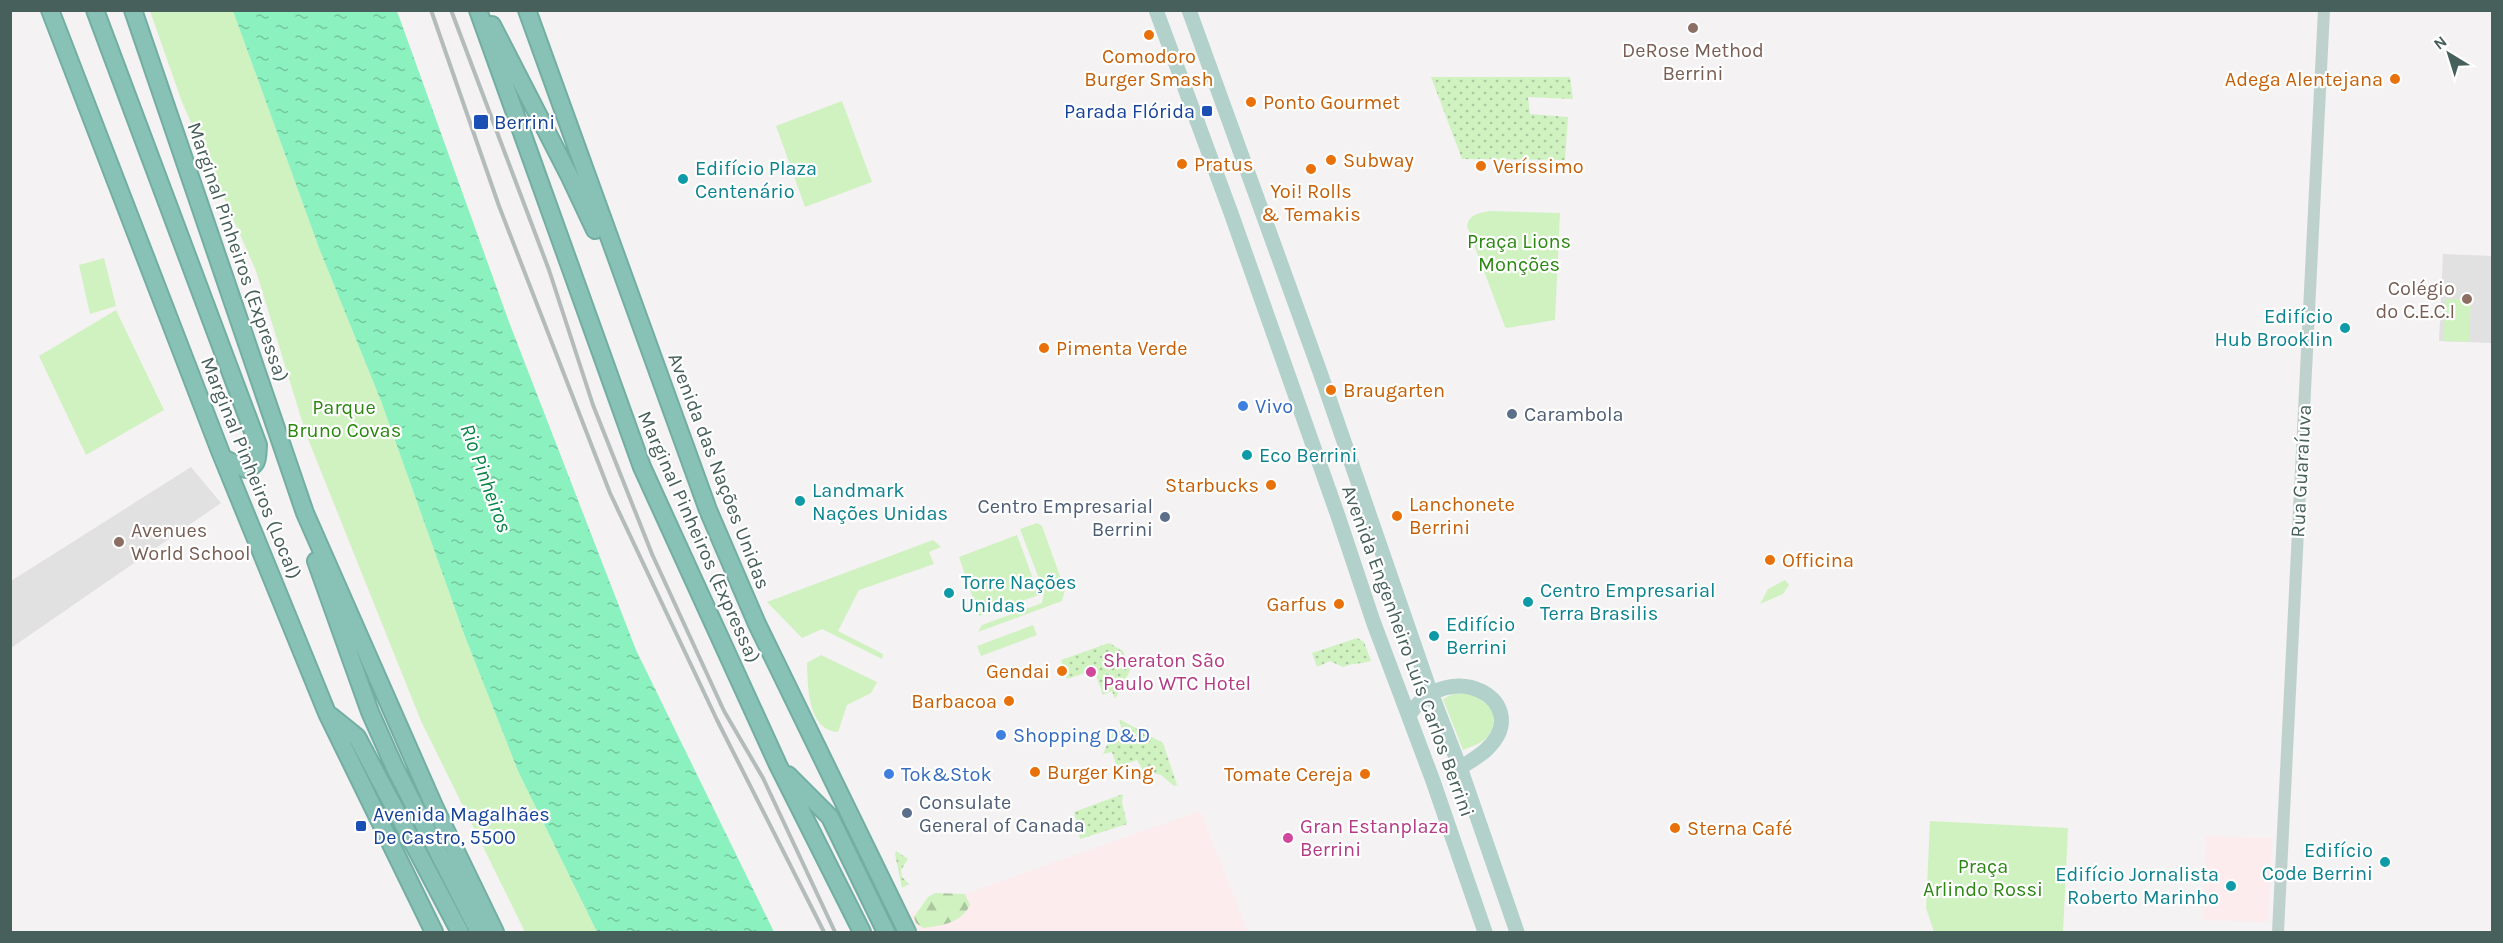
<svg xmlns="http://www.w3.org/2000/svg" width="2503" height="943" font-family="Karla,sans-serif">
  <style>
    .commercial { fill: #fdeced }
    .education { fill: #e2e1e2 }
    .grass { fill: url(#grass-dots) }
    .forest { fill: url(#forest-firs) }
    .green { fill: #d0f2c0 }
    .water { fill: url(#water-ripples) }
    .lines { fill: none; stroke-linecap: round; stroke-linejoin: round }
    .highway-casing { stroke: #73aea3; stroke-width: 20 }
    .minor { stroke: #bfd1cc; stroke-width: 12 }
    .major { stroke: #b1d1ca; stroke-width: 15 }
    .highway { stroke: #88c2b6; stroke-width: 16 }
    .rail { stroke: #b4bcbb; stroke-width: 4 }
    .education-dot { fill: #8d6e63; stroke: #fff; stroke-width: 2 }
    .food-dot { fill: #e8710a; stroke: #fff; stroke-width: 2 }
    .transit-dot { fill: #1a4fb4; stroke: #fff; stroke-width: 2 }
    .culture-dot { fill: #0f9aa8; stroke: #fff; stroke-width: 2 }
    .shop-dot { fill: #3f7fe0; stroke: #fff; stroke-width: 2 }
    .service-dot { fill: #5c6f8a; stroke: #fff; stroke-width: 2 }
    .hotel-dot { fill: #d1479c; stroke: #fff; stroke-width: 2 }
    .labels { text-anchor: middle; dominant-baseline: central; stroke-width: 4.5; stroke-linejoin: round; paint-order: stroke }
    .education-label { font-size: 20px; fill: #785e54; stroke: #fff }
    .food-label { font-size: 20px; fill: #c56008; stroke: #fff; text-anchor: start }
    .transit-label { font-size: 20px; fill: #164399; stroke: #fff; text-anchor: start }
    .culture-label { font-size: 20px; fill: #0d838f; stroke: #fff; text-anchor: start }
    .park-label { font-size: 20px; fill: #2c8713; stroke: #fff }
    .street-label { font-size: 20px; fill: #48605b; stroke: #fff }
    .shop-label { font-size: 20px; fill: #366cbe; stroke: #fff; text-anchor: start }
    .service-label { font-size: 20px; fill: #4e5e75; stroke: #fff; text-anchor: start }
    .hotel-label { font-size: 20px; fill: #b23c85; stroke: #fff; text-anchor: start }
    .water-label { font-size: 21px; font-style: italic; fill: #098447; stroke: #fff }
  </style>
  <defs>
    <pattern id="grass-dots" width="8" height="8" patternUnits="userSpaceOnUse" patternTransform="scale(1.5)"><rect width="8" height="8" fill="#d0f2c0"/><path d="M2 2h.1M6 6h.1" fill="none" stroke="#abc79f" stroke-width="1.8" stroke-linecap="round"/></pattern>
    <pattern id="forest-firs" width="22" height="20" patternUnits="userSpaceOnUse" patternTransform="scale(1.5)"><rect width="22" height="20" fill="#d0f2c0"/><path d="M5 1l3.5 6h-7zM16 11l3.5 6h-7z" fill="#abc79f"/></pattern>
    <pattern id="water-ripples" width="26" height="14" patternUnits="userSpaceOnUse" patternTransform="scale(1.5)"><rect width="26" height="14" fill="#8bf1be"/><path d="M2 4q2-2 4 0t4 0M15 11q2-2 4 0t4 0" fill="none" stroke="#74c79d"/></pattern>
  </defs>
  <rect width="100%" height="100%" fill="#f4f2f3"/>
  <path class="commercial" d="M1200,811l48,121h-333l-10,-17z
    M2206,836l66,2 -4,84 -65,-2z"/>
  <path class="education" d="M2443,254l49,2v87l-53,-2z
    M191,467l30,36 -210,145v-67z"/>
  <path class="grass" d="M1431,77h139l3,22 -45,-2 2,17 38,3 -3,43 -103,-1z
    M1357,638l7,4 7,19c-11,3 -19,2 -28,6l-13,-6 -13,6 -5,-14z
    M1109,643l14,8 8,18 -16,30 -3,-8 -9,4 -9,-25 -27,9 -6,-19z
    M1119,719l44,24 14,42 -3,1 -13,-11 -18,-5 -6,-10 -20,7 -5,-15 -9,2 9,-21 10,-3z
    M1123,794l-1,8 5,22 -47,15 -6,-27z
    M896,851l12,8 -7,11 1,7 7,7 -7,4 -7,-34z"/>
  <path class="forest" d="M935,893l30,1 5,11c-9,18 -29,21 -47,23l-7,-5 -2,-6 14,-20z"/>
  <path class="green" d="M150,11h83l86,237 62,153 83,233 54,137 79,161h-72l-104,-211 -115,-287 -50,-163 -74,-169z
    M842,101l30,81 -67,25 -29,-81z
    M1490,211l70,2 -5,107 -48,8 -2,-1 -38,-101c2,-12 13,-13 23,-15z
    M104,258l12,48 -26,8 -11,-49z
    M2446,299h25l-2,43 -26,-1z
    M116,310l48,100 -78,45 -47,-99z
    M1037,523l5,3 23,64 -3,11 -84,31 4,-7 60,-22 2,-11 -24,-63z
    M1017,535l22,60 -60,21 -20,-59z
    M933,540l8,7 -12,5 5,12 -75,26 -21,41 45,23 -1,5 -60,-30 -20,9 -35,-36z
    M1785,580l4,5 -6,9 -23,10 8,-15z
    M1033,625l4,10 -56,21 -4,-10z
    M821,655l56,27 -6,11 -24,12 -9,27c-31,-2 -30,-47 -31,-69z
    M1464,693l13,4 17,13c0,27 -7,31 -31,40l-20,-51 10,-5z
    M1930,821l138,7 -5,104h-129l-8,-24z"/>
  <path class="water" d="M233,11h164l112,311 127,328 138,282h-177l-79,-161 -54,-137 -83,-233 -62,-153z"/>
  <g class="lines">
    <defs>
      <path id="highway" d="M50,10l170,441 107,262 107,219
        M95,10l163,435c-1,12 1,20 -12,24l-23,-11
        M133,10l172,503 129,293 61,126
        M478,10l164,457 136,298 84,167
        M527,10l181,500 49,114 150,308
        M492,25l78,152 25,53
        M316,561l54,151 25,56 84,164
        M331,716l26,21 103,195
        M788,775l42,42 56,115"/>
    </defs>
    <use href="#highway" class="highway-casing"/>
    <path class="minor" d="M2278,932l46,-922"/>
    <path class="major" d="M1156,10l75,203 107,303 35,105 60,160 52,151
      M1189,10l131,362 108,313 34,88 55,159
      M1409,715c42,-62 126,-12 78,34 -7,7 -18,13 -27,19"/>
    <use href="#highway" class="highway"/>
    <path class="rail" d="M431,10l68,196 111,287 107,227 107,212
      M451,10l98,260 44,135 59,149 72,157 39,67 72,154"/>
  </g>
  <g class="education-dot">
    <circle cx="1693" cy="28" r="6"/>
    <circle cx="2467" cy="299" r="6"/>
    <circle cx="119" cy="542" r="6"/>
  </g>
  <g class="food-dot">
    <circle cx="1149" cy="35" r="6"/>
    <circle cx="2395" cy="79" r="6"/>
    <circle cx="1251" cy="102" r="6"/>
    <circle cx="1331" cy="160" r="6"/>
    <circle cx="1182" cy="164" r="6"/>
    <circle cx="1481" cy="166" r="6"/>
    <circle cx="1311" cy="169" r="6"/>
    <circle cx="1044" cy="348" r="6"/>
    <circle cx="1331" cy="390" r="6"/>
    <circle cx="1271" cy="485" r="6"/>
    <circle cx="1397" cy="516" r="6"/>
    <circle cx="1770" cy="560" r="6"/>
    <circle cx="1339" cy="604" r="6"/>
    <circle cx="1062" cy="671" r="6"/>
    <circle cx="1009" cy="701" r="6"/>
    <circle cx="1035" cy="772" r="6"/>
    <circle cx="1365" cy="774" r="6"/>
    <circle cx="1675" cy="828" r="6"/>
  </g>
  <g class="transit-dot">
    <rect x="1201" y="105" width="12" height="12" rx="3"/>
    <rect x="473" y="114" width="16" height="16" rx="3"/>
    <rect x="355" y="820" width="12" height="12" rx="3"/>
  </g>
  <g class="culture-dot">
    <circle cx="683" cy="179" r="6"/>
    <circle cx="2345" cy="328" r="6"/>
    <circle cx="1247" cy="455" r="6"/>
    <circle cx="800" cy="501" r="6"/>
    <circle cx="949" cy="593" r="6"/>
    <circle cx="1528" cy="602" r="6"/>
    <circle cx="1434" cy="636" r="6"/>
    <circle cx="2385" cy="862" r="6"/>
    <circle cx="2231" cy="886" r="6"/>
  </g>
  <g class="shop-dot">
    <circle cx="1243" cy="406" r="6"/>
    <circle cx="1001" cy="735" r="6"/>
    <circle cx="889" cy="774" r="6"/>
  </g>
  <g class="service-dot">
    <circle cx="1512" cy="414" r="6"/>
    <circle cx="1165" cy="517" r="6"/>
    <circle cx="907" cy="813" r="6"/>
  </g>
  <g class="hotel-dot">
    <circle cx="1091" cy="672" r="6"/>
    <circle cx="1288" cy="838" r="6"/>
  </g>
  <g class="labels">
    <g class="education-label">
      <text x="1693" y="50">DeRose Method<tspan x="1693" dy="23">Berrini</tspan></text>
      <text x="2455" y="288" text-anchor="end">Colégio<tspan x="2455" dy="23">do C.E.C.I</tspan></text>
      <text x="131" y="530" text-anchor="start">Avenues<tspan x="131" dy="23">World School</tspan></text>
    </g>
    <g class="food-label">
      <text x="1149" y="56" text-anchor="middle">Comodoro<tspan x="1149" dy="23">Burger Smash</tspan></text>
      <text x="2383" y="79" text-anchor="end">Adega Alentejana</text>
      <text x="1263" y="102">Ponto Gourmet</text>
      <text x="1343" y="160">Subway</text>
      <text x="1194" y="164">Pratus</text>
      <text x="1493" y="166">Veríssimo</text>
      <text x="1311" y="191" text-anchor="middle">Yoi! Rolls<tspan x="1311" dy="23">&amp; Temakis</tspan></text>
      <text x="1056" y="348">Pimenta Verde</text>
      <text x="1343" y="390">Braugarten</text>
      <text x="1259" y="485" text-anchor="end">Starbucks</text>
      <text x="1409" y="504">Lanchonete<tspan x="1409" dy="23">Berrini</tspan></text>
      <text x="1782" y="560">Officina</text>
      <text x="1327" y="604" text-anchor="end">Garfus</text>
      <text x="1050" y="671" text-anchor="end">Gendai</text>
      <text x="997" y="701" text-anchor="end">Barbacoa</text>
      <text x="1047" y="772">Burger King</text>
      <text x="1353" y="774" text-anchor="end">Tomate Cereja</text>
      <text x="1687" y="828">Sterna Café</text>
    </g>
    <g class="transit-label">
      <text x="1195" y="111" text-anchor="end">Parada Flórida</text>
      <text x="494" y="122">Berrini</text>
      <text x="373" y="814">Avenida Magalhães<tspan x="373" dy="23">De Castro, 5500</tspan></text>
    </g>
    <g class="culture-label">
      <text x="695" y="168">Edifício Plaza<tspan x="695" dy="23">Centenário</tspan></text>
      <text x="2333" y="316" text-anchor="end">Edifício<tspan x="2333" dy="23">Hub Brooklin</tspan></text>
      <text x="1259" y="455">Eco Berrini</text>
      <text x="812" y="490">Landmark<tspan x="812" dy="23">Nações Unidas</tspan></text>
      <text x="961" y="582">Torre Nações<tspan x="961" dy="23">Unidas</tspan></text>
      <text x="1540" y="590">Centro Empresarial<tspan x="1540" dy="23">Terra Brasilis</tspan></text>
      <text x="1446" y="624">Edifício<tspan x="1446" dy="23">Berrini</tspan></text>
      <text x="2373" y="850" text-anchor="end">Edifício<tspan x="2373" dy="23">Code Berrini</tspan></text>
      <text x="2219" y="874" text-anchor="end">Edifício Jornalista<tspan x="2219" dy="23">Roberto Marinho</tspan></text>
    </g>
    <g class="park-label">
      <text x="1519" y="241">Praça Lions<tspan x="1519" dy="23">Monções</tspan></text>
      <text x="344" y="407">Parque<tspan x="344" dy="23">Bruno Covas</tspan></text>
      <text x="1983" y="866">Praça<tspan x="1983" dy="23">Arlindo Rossi</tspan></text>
    </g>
    <g class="street-label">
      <text transform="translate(238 252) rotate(71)">Marginal Pinheiros (Expressa)</text>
      <text transform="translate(251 468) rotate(68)">Marginal Pinheiros (Local)</text>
      <text transform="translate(719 471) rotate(69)">Avenida das Nações Unidas</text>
      <text transform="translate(2301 471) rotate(-87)">Rua Guaraíuva</text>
      <text transform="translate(699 537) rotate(66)">Marginal Pinheiros (Expressa)</text>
      <text transform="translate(1408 651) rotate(70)">Avenida Engenheiro Luís Carlos Berrini</text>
    </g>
    <g class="shop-label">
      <text x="1255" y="406">Vivo</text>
      <text x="1013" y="735">Shopping D&amp;D</text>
      <text x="901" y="774">Tok&amp;Stok</text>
    </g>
    <g class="service-label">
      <text x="1524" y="414">Carambola</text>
      <text x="1153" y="506" text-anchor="end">Centro Empresarial<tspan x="1153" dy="23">Berrini</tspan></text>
      <text x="919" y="802">Consulate<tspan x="919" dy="23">General of Canada</tspan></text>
    </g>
    <g class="hotel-label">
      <text x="1103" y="660">Sheraton São<tspan x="1103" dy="23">Paulo WTC Hotel</tspan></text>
      <text x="1300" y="826">Gran Estanplaza<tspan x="1300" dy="23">Berrini</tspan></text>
    </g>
    <g class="water-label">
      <text transform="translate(486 478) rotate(70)">Rio Pinheiros</text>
    </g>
  </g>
  <rect width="2503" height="943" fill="none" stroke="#48605b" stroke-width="24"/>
  <g transform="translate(2449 54) rotate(322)" stroke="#ffffff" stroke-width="4.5" paint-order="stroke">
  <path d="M0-4.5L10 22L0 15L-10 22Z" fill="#48605b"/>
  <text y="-9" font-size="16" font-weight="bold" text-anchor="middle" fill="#48605b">N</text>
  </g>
</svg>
